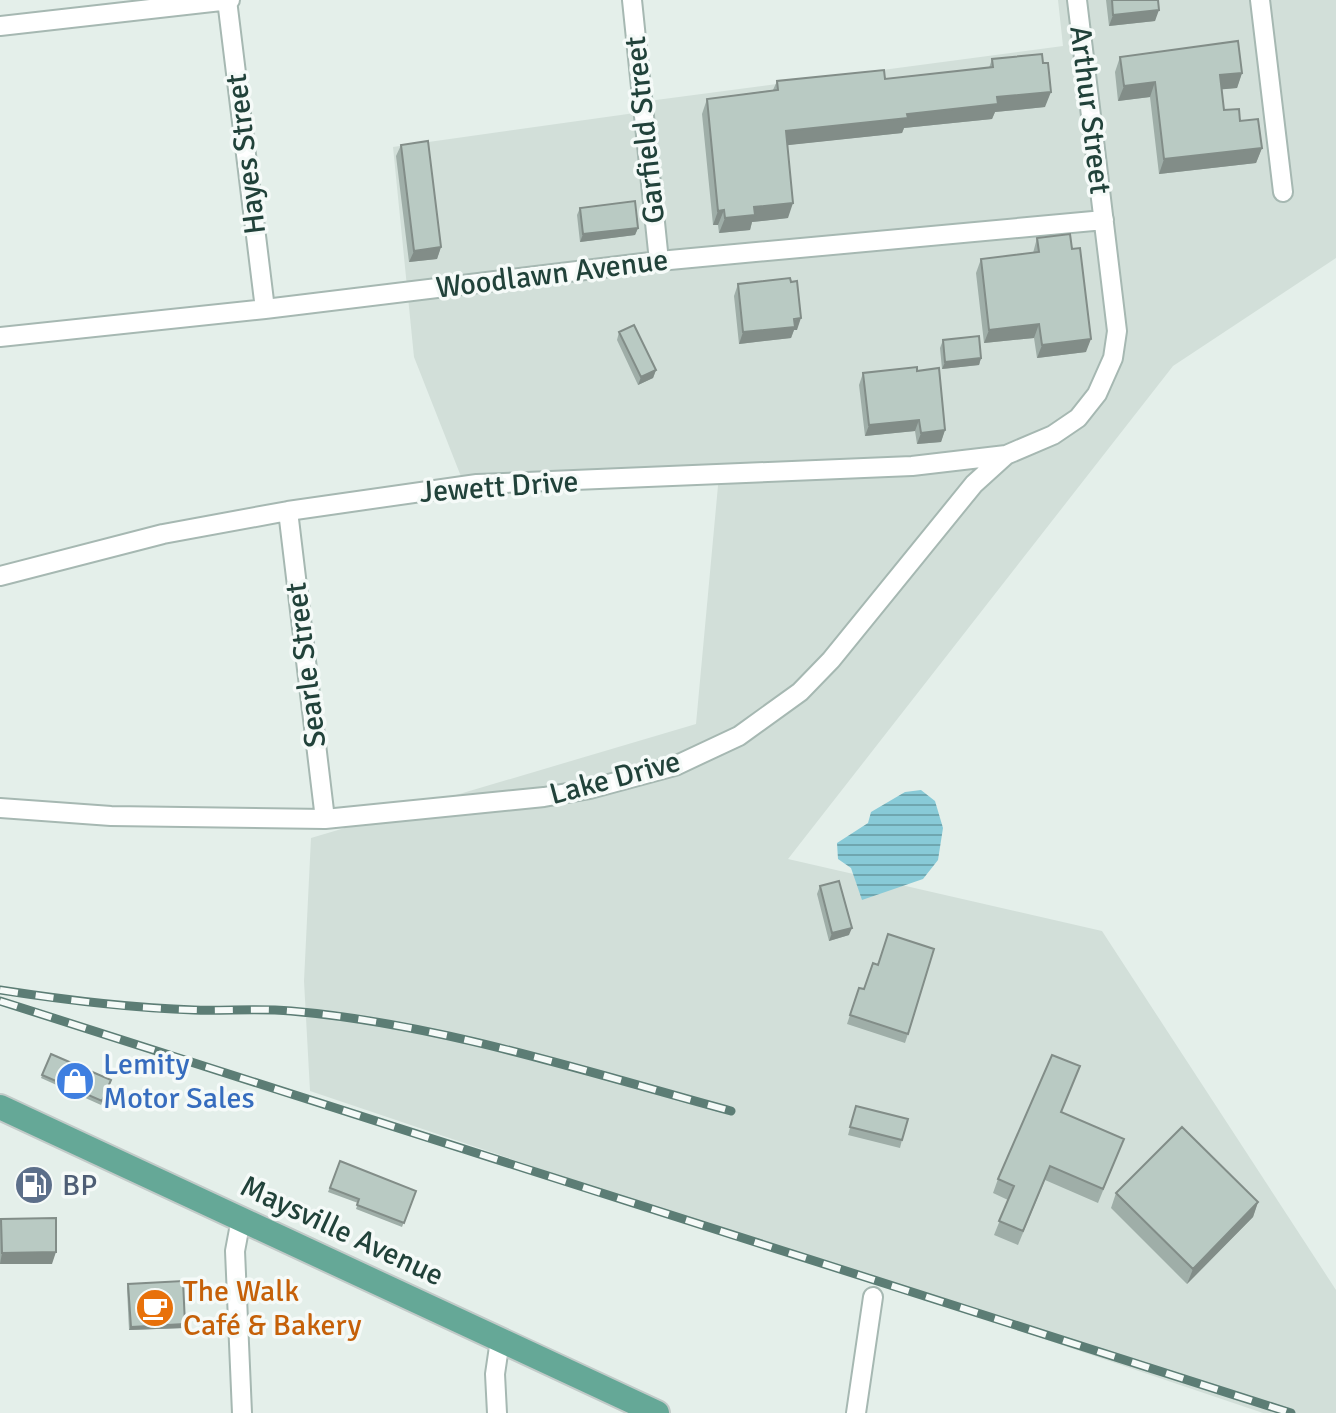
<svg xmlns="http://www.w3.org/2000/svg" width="1336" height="1413" font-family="Signika,sans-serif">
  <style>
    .built { fill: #d2dfd9 }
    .water { fill: url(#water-rules) }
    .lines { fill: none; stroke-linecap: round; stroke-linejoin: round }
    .minor-casing { stroke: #a6b8b2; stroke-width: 22 }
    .primary-casing { stroke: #c1cac8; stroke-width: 28 }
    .minor { stroke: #fff; stroke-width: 18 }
    .primary { stroke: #65a897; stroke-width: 24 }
    .rail-casing { stroke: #5c7d75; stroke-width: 9 }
    .rail { stroke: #f5faf8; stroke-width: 6; stroke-dasharray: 18; stroke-linecap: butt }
    .wall { fill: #9faea8 }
    .shaded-wall { fill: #828d88 }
    .building { fill: #b9cac3; stroke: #828d88; stroke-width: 2 }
    .labels { text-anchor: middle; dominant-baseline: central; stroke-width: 7; stroke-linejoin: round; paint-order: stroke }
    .street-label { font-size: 30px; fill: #21423a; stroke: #f5faf8 }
    .shop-label { font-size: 30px; fill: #366cbe; stroke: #f5faf8; text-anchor: start }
    .service-label { font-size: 30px; fill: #4e5e75; stroke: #f5faf8; text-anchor: start }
    .food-label { font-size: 30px; fill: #c56008; stroke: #f5faf8; text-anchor: start }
  </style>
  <defs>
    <pattern id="water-rules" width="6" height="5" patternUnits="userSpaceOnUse" patternTransform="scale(2)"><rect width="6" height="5" fill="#88cad7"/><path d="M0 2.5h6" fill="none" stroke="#6fa6af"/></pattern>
  </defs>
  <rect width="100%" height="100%" fill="#e4efea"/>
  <path class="built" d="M1058,0h278v258l-163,108 -385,493 314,72 234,359v123h-73l-953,-322 -6,-110 7,-143 385,-114 24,-260 -258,15 -48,-122 -21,-210 242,-34 21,-13 407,-54z"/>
  <path class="water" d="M921,790l14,11 8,27 -5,32 -15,19 -61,21 -11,-32 -13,-9 -1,-16 31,-20 3,-11 34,-20z"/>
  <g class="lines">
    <defs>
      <path id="minor" d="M227,0l38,309
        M632,0l27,261
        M1260,0l23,192
        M0,26l230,-26
        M0,337l265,-28 394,-48 445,-41
        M288,511l37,308
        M0,576l163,-42 125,-23 189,-27 435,-18 94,-11
        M0,808l111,8 214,3 219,-22 46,-8 85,-23 64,-30 61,-44 31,-32 143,-176 32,-29 47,-20 25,-17 19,-24 16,-36 4,-27 -40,-331
        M241,1219l-6,32 7,162
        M497,1413l-2,-39 5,-34
        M856,1413l17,-116"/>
      <path id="primary" d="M0,1107l657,306"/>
    </defs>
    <use href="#minor" class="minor-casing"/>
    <use href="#primary" class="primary-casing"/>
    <use href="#minor" class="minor"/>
    <use href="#primary" class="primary"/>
    <defs>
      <path id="rail" d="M0,990c65,10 129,18 194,20 32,1 65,-2 97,1 150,13 296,61 440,100
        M0,1001l1291,412"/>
    </defs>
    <use href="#rail" class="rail-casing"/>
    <use href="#rail" class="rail"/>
  </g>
  <path class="wall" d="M1106,0h52l-3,21 -46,5z
    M1120,57l122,16 -5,15 -15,1 2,21 16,11 22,27 -6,15 -97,11 -9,-77 -32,4 -3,-29z
    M992,59l53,48 -50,5 -3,7 -88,9 -2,5 -115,12 1,73 -36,4 -2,8 -31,3 -1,-8h-5l-11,-111 5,-15 66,-9 4,-9 108,-2 104,-11z
    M401,145l40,102 -4,12 -28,3 -13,-106z
    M580,208l58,20 -3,7 -55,7 -3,-27z
    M1037,238l49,114 -49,6 -3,-20 -50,5 -8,-70 5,-14 52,-6z
    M738,284l59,46h-3l-3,8 -52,6 -5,-48z
    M619,332l37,38 -3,8 -15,7 -21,-45z
    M943,340l38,18 -2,7 -37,4 -2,-21z
    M917,371l28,59 -4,12 -24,2 -2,-13 -50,5 -6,-51 4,-12z
    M820,886l29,49 -20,6 -12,-47z
    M859,988l49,46 -3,9 -58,-19z
    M51,1054l60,26 -10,25 -60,-27z
    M856,1106l46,34 -2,8 -52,-13z
    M1062,1113l62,26 -26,64 -53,-23 -27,65 -24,-10 14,-35 -15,-7 5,-14z
    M340,1161l76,30 -14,36 -46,-18 2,-6 -30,-11z
    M1116,1193l142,9 -5,15 -66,67 -76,-76z
    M1,1219l51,45h-52v-42z
    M128,1284l57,40 -1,4 -55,2 -2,-42z"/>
  <path class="shaded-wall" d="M1159,10l-4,11 -46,5 4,-11z
    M1242,73l-5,15 -22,2 5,-15z
    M1155,82l-5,15 -32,4 6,-15z
    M1051,92l-6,15 -50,5 -3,7 -88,9 -2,5 -122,13 6,-15 121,-17 90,-17z
    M1262,148l-6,15 -97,11 5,-15z
    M793,203l-5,15 -36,4 -2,8 -31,3 6,-15 29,-11z
    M724,210l-6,15h-5l5,-14z
    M638,228l-3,7 -55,7 3,-8z
    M441,247l-4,12 -28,3 5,-11z
    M801,318l-4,12h-3l-3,8 -52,6 4,-12z
    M1039,324l-5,14 -50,5 5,-13z
    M1091,339l-5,13 -49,6 5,-13z
    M981,358l-2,7 -37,4 3,-7z
    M656,370l-3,8 -15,7 3,-8z
    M919,420l-4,11 -50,5 4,-11z
    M945,430l-4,12 -24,2 4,-11z
    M852,928l-3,7 -20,6 3,-8z
    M1258,1202l-5,15 -66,67 6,-15z
    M56,1252l-4,12h-52l2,-11z
    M185,1324l-1,4 -55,2 2,-3z"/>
  <path class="building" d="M1112,0h46l1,10 -46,5z
    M1238,41l4,32 -22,2 4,35 15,-1 1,12 18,-2 4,29 -98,11 -9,-77 -31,4 -4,-29z
    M1042,54l1,9h5l3,29 -54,5 1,7 -91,10 1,4 -122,13 7,72 -39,4 1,8 -30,3 -1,-8 -6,1 -11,-112 71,-9 -1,-9 107,-11 1,9 108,-12 -1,-8z
    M428,141l13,106 -27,4 -13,-106z
    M635,201l3,27 -55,6 -3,-26z
    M1070,234l2,15 8,-1 11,91 -49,6 -3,-21 -50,6 -8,-71 58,-7 -2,-14z
    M790,278l1,4 6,-1 4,37 -7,1 1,8 -52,5 -5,-48z
    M634,325l22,45 -15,7 -22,-45z
    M979,336l2,22 -36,4 -2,-22z
    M917,367v4l22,-3 6,62 -24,3 -2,-13 -50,5 -6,-52z
    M839,881l13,47 -20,5 -12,-47z
    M888,934l46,15 -26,85 -58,-19 9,-27 5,1 9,-26 5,2z
    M51,1054l60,26 -9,21 -60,-26z
    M1052,1055l28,11 -19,46 63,27 -21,50 -53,-23 -27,65 -24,-10 15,-35 -16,-7z
    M856,1106l52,13 -6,21 -52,-13z
    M1182,1127l76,75 -65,67 -77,-76z
    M340,1161l76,30 -12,32 -47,-18 2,-6 -29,-11z
    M56,1218v34l-54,1 -1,-34z
    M183,1281l2,43 -54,3 -3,-43z"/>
  <defs>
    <symbol id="shop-disc" viewBox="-11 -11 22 22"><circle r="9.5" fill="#3f7fe0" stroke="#f5faf8"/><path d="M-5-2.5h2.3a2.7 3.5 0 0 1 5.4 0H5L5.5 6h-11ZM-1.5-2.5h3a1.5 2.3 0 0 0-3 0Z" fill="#fff"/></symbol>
    <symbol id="fuel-disc" viewBox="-11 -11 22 22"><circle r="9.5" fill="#5c6f8a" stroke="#f5faf8"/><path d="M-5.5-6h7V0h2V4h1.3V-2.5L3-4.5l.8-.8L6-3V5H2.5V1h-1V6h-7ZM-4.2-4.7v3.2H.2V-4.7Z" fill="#fff"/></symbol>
    <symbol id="cafe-disc" viewBox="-11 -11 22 22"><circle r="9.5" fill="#e8710a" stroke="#f5faf8"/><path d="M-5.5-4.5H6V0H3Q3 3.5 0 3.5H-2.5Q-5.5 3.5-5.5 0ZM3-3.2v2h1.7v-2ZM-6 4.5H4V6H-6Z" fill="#fff"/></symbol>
  </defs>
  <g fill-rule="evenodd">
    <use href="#shop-disc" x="53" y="1059" width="44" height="44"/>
    <use href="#fuel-disc" x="12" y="1163" width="44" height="44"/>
    <use href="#cafe-disc" x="133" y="1286" width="44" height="44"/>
  </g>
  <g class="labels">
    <g class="street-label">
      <text transform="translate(1090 110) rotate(83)">Arthur Street</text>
      <text transform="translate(645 130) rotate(-96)">Garfield Street</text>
      <text transform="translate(246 154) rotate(-97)">Hayes Street</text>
      <text transform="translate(552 274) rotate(-7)">Woodlawn Avenue</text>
      <text transform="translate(499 487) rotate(-4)">Jewett Drive</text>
      <text transform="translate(306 665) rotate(-97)">Searle Street</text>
      <text transform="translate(615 778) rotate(-15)">Lake Drive</text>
      <text transform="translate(342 1231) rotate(25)">Maysville Avenue</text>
    </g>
    <g class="shop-label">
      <text x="103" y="1064">Lemity<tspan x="103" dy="34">Motor Sales</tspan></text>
    </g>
    <g class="service-label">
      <text x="62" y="1185">BP</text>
    </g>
    <g class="food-label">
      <text x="183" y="1291">The Walk<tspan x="183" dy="34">Café &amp; Bakery</tspan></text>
    </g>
  </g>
</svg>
